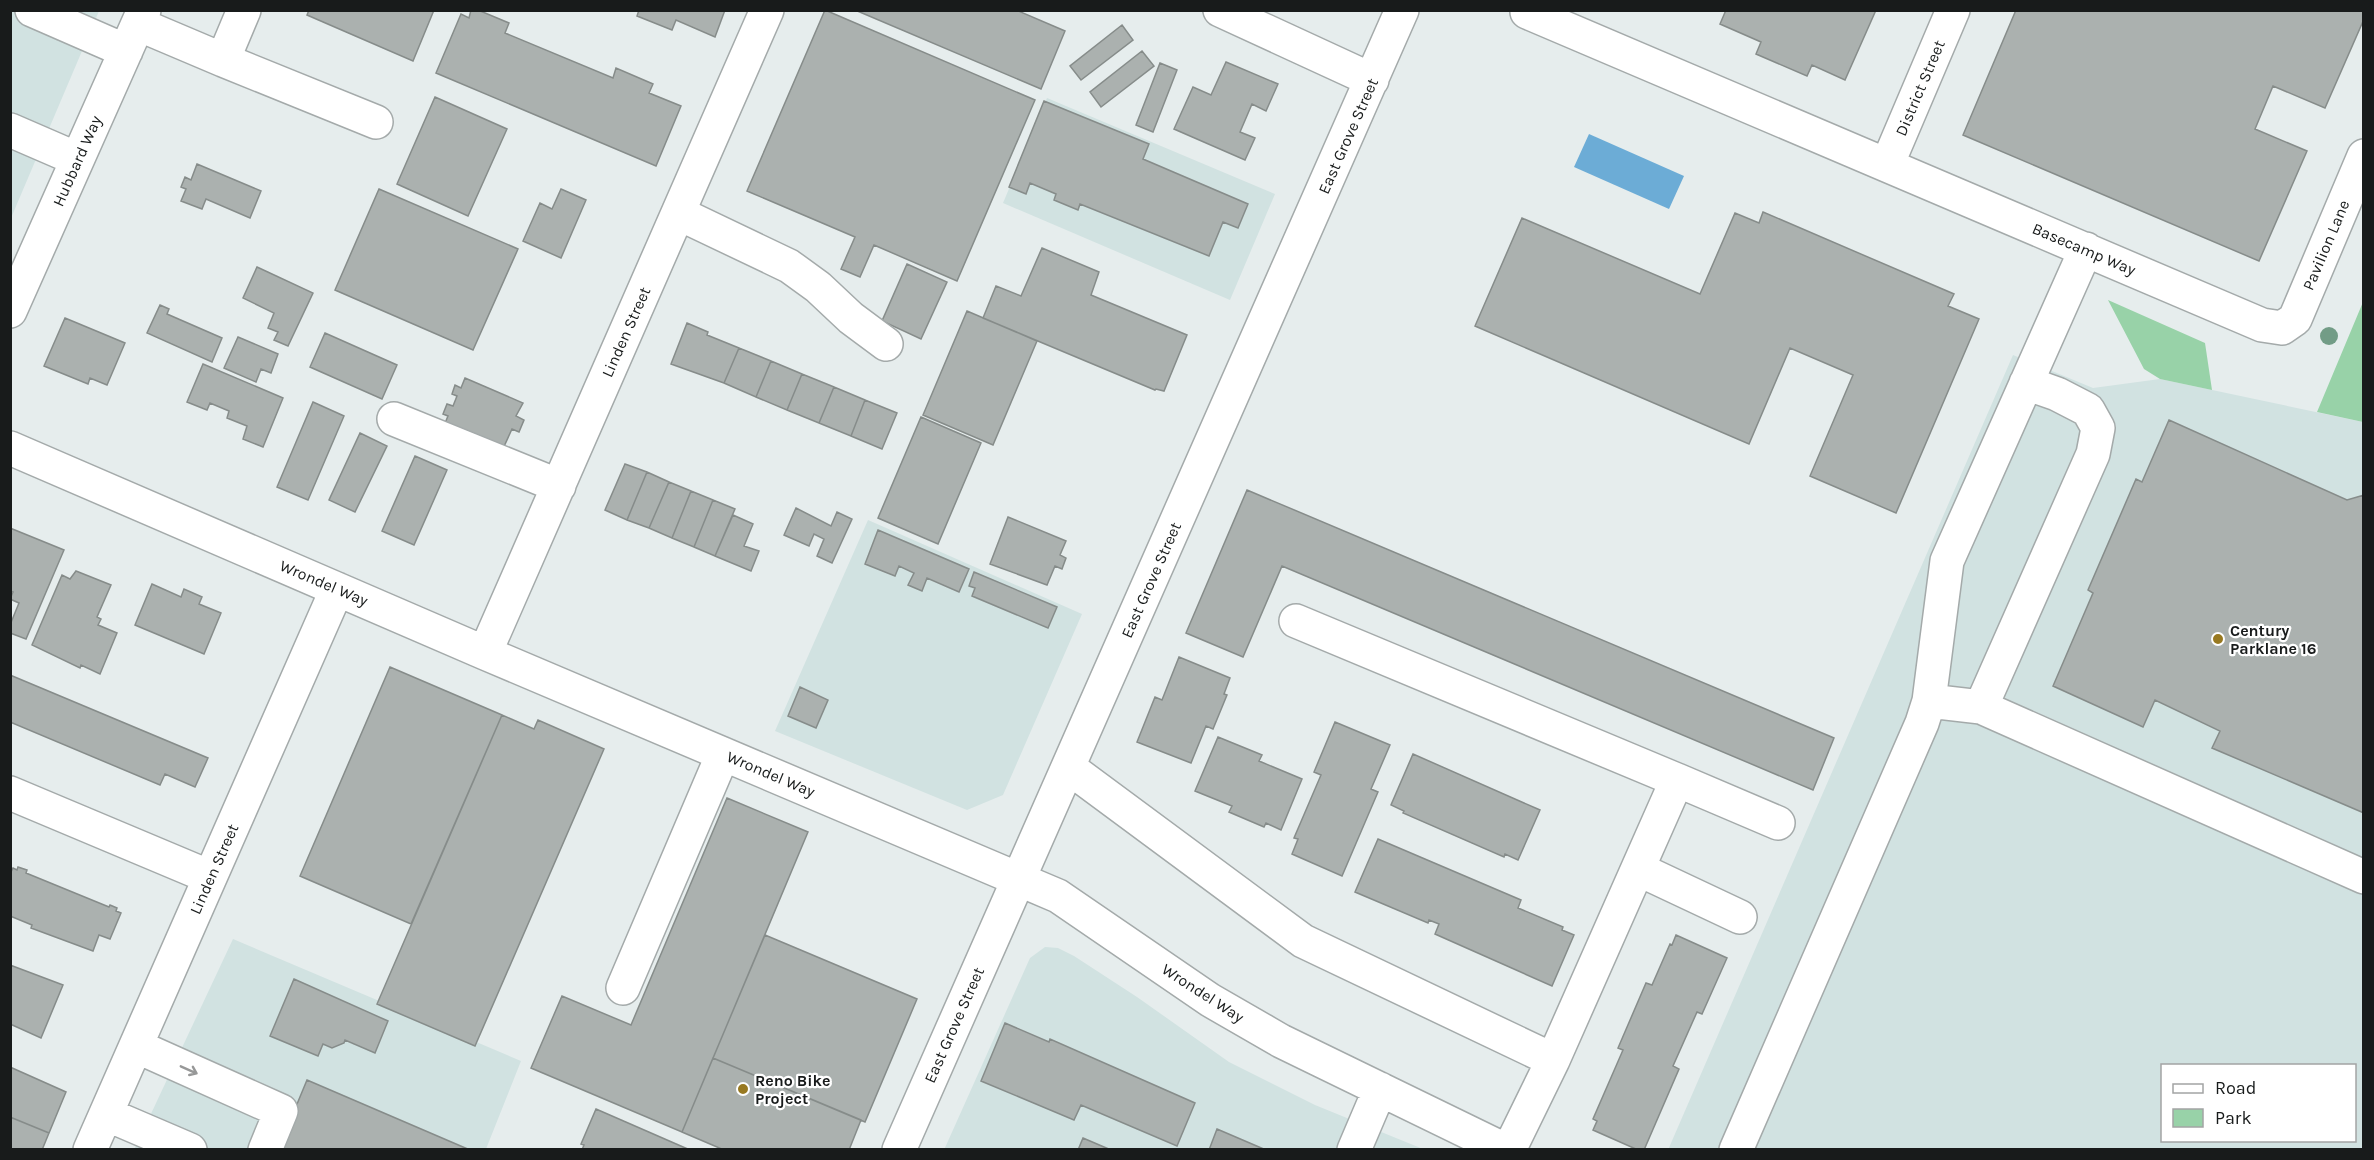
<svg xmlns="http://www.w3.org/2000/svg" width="2374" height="1160" font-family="Karla,sans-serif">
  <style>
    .built { fill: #d1e2e1; fill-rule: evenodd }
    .green { fill: #98d2a8 }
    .water { fill: #6cacd6 }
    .building { fill: #abb1af; stroke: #868c8a; stroke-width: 1.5 }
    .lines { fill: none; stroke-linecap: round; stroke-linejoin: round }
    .minor-casing { stroke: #a4aaaa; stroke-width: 36 }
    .minor { stroke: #fff; stroke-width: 33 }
    .tree { fill: #729c86 }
    .oneway { stroke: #979898 }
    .poi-dot { fill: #987921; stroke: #fff; stroke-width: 2 }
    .labels { text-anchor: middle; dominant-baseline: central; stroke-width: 4.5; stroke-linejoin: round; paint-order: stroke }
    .street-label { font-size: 16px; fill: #181b1b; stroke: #fff }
    .poi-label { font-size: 16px; font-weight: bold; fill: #181b1b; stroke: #fff; text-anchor: start }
  </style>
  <rect width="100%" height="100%" fill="#e6eded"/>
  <path class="built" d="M11,11h88l-88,207z
    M1047,98l228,96 -45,106 -227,-97z
    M2013,355l80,33 67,-9 203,43v727l-695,1zM2162,1066h192v74h-192z
    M868,520l214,94 -79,181 -36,15 -192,-79z
    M233,939l288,122 -35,88 -352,1z
    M1045,947l13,1 16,8 63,41 92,65 86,43 108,44 -479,1 86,-192z"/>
  <path class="green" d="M2108,300l97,43 7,47 -52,-11 -16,-10z
    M2363,302v120l-46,-10z"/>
  <path class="water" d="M1589,134l95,42 -15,33 -95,-42z"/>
  <path class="building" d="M309,10h125l-21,51 -106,-46z
    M471,10h7l31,13 -4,10 108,45 3,-10 37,16 -4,9 32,13 -25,60 -220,-93 25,-59 8,4z
    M639,10h86l-10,27 -39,-17 -4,10 -35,-14z
    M825,10l210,90 -78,181 -83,-36 -14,32 -19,-8 14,-32 -108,-46z
    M855,10h161l49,21 -24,58z
    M1726,10h150l-31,70 -33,-15 -5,11 -51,-22 5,-12 -41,-18z
    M2016,10h348v9l-39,89 -52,-22 -18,43 52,22 -48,110 -296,-126z
    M1122,25l11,15 -52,40 -11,-14z
    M1142,51l12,15 -53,41 -11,-15z
    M1226,62l52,22 -12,27 -14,-7 -12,28 15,6 -10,22 -71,-31 19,-42 18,8z
    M1160,63l17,7 -24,62 -17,-7z
    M435,97l72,32 -39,87 -71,-32z
    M1044,101l105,43 -6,15 105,45 -10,24 -15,-6 -14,34 -129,-52 -2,6 -24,-10 2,-6 -26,-11 -4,11 -17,-7z
    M197,164l64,27 -11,27 -44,-19 -4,10 -21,-8 5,-12 -5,-2 4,-10 6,3z
    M379,189l139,60 -45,101 -138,-60z
    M561,189l25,11 -25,58 -38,-17 17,-38 12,6z
    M1763,212l191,82 -6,12 31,13 -83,194 -86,-37 43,-101 -63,-27 -41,96 -274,-118 47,-108 178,76 35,-81 24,10z
    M1042,248l57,24 -8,23 96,40 -23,56 -8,-2 -1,1 -172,-72 13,-32 25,10z
    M907,264l40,18 -26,57 -39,-18z
    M257,267l56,26 -25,53 -14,-6 4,-8 -10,-4 6,-15 -31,-15z
    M160,305l9,4 -2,5 55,24 -10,24 -65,-29z
    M967,311l70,30 -44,104 -70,-30z
    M65,318l60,25 -18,42 -17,-7 -2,6 -44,-18z
    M687,323l21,9 -1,3 32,13 -15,35 -53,-19z
    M325,333l72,32 -15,34 -72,-32z
    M238,337l40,17 -7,19 -10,-4 -5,13 -32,-14z
    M739,348l32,13 -15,36 -32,-14z
    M771,361l31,13 -15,36 -31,-13z
    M203,364l80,34 -20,49 -20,-8 4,-13 -20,-8 2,-7 -19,-8 -3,7 -20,-8z
    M802,374l32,13 -15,36 -32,-13z
    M465,378l58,25 -7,13 8,4 -5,12 -7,-3 -11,24 -58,-25 5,-12 -5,-2 4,-10 6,2 4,-10 -5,-2 3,-9 6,3z
    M834,387l31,13 -14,36 -32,-13z
    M865,400l32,13 -15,36 -31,-13z
    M313,402l31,14 -36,84 -31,-13z
    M921,417l60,26 -43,101 -60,-26z
    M2169,420l178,80 17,-5v318l-152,-65 8,-17 -65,-31 -12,27 -90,-41 40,-93 -5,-3 48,-111 6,3z
    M360,433l27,13 -32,66 -26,-12z
    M415,456l32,14 -33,75 -32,-14z
    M625,464l22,8 -20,48 -22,-10z
    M647,472l22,10 -20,46 -22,-8z
    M669,482l22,9 -19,47 -23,-10z
    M1247,490l587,248 -21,52 -531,-224 -39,91 -57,-24z
    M691,491l22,9 -19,47 -22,-9z
    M713,500l22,9 -20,47 -21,-9z
    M796,508l35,18 6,-14 15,7 -20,44 -15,-7 7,-17 -10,-5 -5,12 -25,-11z
    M733,515l20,9 -9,22 15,5 -8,20 -36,-15z
    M1008,517l58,24 -6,14 6,3 -4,11 -7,-3 -8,19 -57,-21z
    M10,528l54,22 -38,89 -16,-6v-8l9,-22 -9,-4 3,-7 -3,-1z
    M878,530l91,39 -10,23 -32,-14 -5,13 -14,-6 6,-12 -15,-7 -4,10 -30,-12z
    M76,571l35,14 -14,32 4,2 -3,6 19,8 -17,41 -19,-9 -1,3 -48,-23 30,-70 8,4z
    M974,572l83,35 -9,21 -76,-32 3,-8 -6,-2z
    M152,584l29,13 3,-8 18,8 -3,7 22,9 -17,41 -69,-29z
    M1179,657l51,21 -6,16 3,1 -14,34 -7,-3 -15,37 -54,-21 18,-45 7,3z
    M390,667l112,48 -91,209 -111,-48z
    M10,675l198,83 -13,29 -30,-13 -5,11 -150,-63z
    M800,687l28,13 -12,28 -28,-12z
    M502,715l32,14 4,-9 66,29 -129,297 -98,-42z
    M1335,722l55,23 -19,44 7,3 -36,84 -50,-22 6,-15 -4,-1 27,-63 -7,-3z
    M1218,737l44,18 -3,6 43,18 -21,51 -15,-7 -2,4 -35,-15 3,-6 -37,-15z
    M1413,754l127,56 -22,50 -13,-6 -1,3 -101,-44 1,-2 -13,-6z
    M727,798l81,34 -126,300 -151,-64 31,-72 69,29z
    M1378,839l143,61 -3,8 45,19 -1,3 12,5 -22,51 -117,-52 4,-10 -10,-4 -1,3 -73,-31z
    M18,867l9,3 -1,3 83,34 1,-2 7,3 -1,3 5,2 -11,26 -11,-4 -6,16 -62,-23 1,-3 -22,-9v-42l3,-6 4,2z
    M765,935l152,64 -52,123 -152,-64z
    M1676,935l51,23 -25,56 -5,-2 -24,54 6,3 -35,81h-6l-45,-20 4,-9 -4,-2 30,-69 -5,-2 28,-65 6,2 18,-41 2,1z
    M10,965l53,20 -22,53 -31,-14z
    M294,979l94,42 -13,32 -30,-13 -1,3 -12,5 -9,-4 -5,12 -48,-20z
    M1005,1023l44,19 1,-3 145,64 -18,43 -96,-41 -7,15 -93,-39z
    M713,1058l148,62 -12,30h-125l-42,-18z
    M10,1067l56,25 -17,41 -39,-16z
    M307,1080l163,70h-192z
    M596,1109l94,41h-108l2,-5 -3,-1z
    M10,1117l39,16 -7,17h-32z
    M1217,1129l49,21h-57z
    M1083,1138l28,12h-33z"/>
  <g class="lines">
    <defs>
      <path id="minor" d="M32,10l94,41
        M244,10l-21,50 153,62
        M1220,10l152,70
        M1527,12l735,313 20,3 13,-9 69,-163
        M138,24l85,36
        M10,130l67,29
        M1887,165l66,-155
        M678,213l111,53 29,21 33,31 35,26
        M10,311l134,-301
        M2026,383l31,11 31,16 10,18 -5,26 -112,253 383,170
        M394,419l165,67
        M10,448l475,205 573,243 152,104 71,41 224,109
        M1296,621l381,159 -124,280
        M485,653l282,-643
        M1929,701l18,-140 139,-312
        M1068,767l235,174 250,119 -44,90
        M1677,780l101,43
        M10,793l200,84
        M1638,869l102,48
        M623,988l100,-234
        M136,1046l145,65 -16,39
        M106,1114l84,36
        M90,1150l247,-561
        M899,1150l503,-1140
        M1354,1150l26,-61
        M1736,1150l186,-427 7,-22 52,6"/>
    </defs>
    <use href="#minor" class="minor-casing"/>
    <use href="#minor" class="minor"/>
  </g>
  <circle class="tree" cx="2329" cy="336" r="9"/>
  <defs><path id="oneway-shaft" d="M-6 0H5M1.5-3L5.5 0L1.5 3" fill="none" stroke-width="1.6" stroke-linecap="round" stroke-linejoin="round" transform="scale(1.5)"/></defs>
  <use class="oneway" href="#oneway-shaft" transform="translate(189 1070) rotate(24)"/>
  <g class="poi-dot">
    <circle cx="2218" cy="639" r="6"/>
    <circle cx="743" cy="1089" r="6"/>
  </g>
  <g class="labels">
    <g class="street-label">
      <text transform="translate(1920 88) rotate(-67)">District Street</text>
      <text transform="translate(1348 136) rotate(-66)">East Grove Street</text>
      <text transform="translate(77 161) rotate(-66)">Hubbard Way</text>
      <text transform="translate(2326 245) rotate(-67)">Pavilion Lane</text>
      <text transform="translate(2084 249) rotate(23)">Basecamp Way</text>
      <text transform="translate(626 332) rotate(-66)">Linden Street</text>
      <text transform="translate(1151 580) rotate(-66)">East Grove Street</text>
      <text transform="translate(324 583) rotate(23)">Wrondel Way</text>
      <text transform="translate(771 774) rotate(23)">Wrondel Way</text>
      <text transform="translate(214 869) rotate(-66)">Linden Street</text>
      <text transform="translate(1203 993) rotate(33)">Wrondel Way</text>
      <text transform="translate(954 1025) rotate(-66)">East Grove Street</text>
    </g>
    <g class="poi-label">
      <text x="2230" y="630">Century<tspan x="2230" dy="18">Parklane 16</tspan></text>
      <text x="755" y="1080">Reno Bike<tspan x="755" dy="18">Project</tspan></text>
    </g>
  </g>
  <rect width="2374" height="1160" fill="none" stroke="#181b1b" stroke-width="24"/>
  <rect x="2161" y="1064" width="195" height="78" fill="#ffffff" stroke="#a3a4a4" stroke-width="1.5"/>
  <rect x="2173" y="1084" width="30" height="9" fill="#ffffff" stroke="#a3a4a4" stroke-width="1.5"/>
  <text x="2215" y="1094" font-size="18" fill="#181b1b">Road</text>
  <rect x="2173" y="1109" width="30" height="18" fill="#98d2a8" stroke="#a3a4a4" stroke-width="1.5"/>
  <text x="2215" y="1124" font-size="18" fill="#181b1b">Park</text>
</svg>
